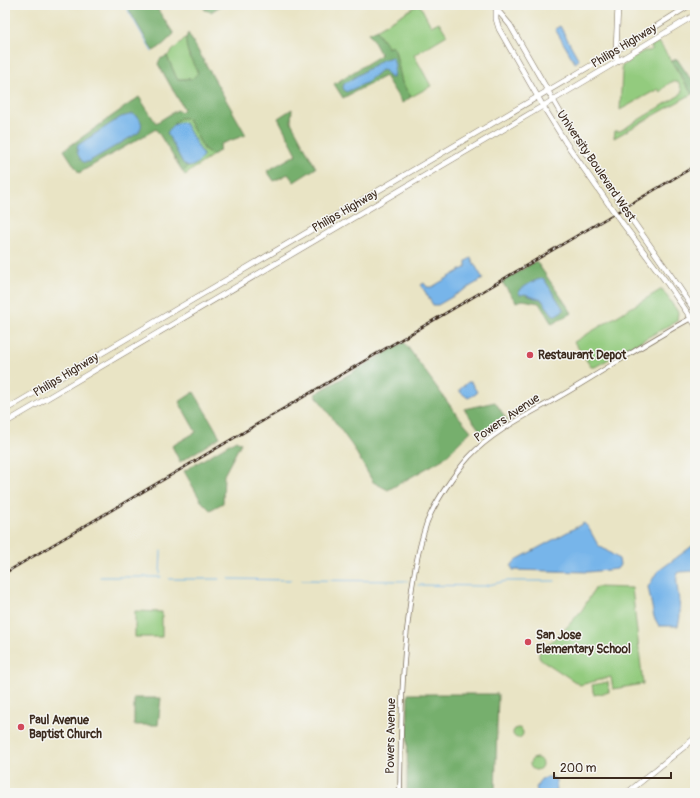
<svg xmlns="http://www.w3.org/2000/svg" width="700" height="798" font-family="Pangolin,sans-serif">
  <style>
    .green { fill: #93cb7e; stroke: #677a4e }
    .forest { fill: #76af6d; stroke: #586c46; fill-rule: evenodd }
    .water { fill: #77b5ea; stroke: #597084 }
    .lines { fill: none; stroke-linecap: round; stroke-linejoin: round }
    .stream { stroke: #77b5ea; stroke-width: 1 }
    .minor-casing { stroke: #786b58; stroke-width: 5.5 }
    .major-casing { stroke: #786b58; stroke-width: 6 }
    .minor { stroke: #fff; stroke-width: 4 }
    .major { stroke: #fff; stroke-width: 5 }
    .rail-casing { stroke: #3b2a1e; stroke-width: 2.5 }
    .rail { stroke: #f6f6f2; stroke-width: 1; stroke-dasharray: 3; stroke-linecap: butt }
    .major-bridge-casing { stroke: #786b58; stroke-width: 6; stroke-linecap: butt }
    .major-bridge { stroke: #fff; stroke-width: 5 }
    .poi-dot { fill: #d1495b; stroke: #f6f6f2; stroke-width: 1.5 }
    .labels { text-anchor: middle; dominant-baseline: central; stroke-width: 3; stroke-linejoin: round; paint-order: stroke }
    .street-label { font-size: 12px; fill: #3b2a1e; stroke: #f6f6f2 }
    .poi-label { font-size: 12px; font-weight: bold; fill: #3b2a1e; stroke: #f6f6f2; text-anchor: start }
  </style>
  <rect width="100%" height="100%" fill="#f6f6f2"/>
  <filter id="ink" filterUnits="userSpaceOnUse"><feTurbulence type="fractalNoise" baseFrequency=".025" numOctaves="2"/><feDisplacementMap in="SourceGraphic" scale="8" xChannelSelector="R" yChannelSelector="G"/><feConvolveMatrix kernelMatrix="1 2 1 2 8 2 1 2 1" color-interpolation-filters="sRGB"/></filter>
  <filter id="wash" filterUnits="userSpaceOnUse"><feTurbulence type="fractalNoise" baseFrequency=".012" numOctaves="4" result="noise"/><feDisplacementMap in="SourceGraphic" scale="16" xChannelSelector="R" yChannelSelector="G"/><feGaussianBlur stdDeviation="0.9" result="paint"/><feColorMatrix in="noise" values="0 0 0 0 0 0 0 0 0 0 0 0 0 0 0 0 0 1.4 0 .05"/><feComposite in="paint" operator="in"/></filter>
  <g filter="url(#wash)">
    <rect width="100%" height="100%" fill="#e9e4c5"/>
    <path class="green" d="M418,5h2l11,21 8,-4 8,13 -33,20 17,31 -20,11 -9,-14 -7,-33 -6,-2 -13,-18z
      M186,37l2,16 10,20 -6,6h-15l-10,-23z
      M659,42l33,52 -78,44 1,-7h5l60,-36 2,-4 -3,-8c-10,-4 -12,3 -19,9l-2,-3 -38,21 2,-39 -1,-2 2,-4 6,-3v-2l15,-9h4l3,-1v-4z
      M180,118h7l17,31 9,6 -28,20 -2,-3 5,-5c6,0 12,-6 15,-12l-22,-33 -8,3z
      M662,289l16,23 -1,9 -82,46h-4l-17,-25z
      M596,587l36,1 11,96 -30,5 -2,-12 -31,8 -41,-27v-5l28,-26 15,-17z
      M135,611l27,1v25h-27z
      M608,682l1,10 -15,3 -2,-10z
      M513 733a5 5 0 1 1 10 0a5 5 0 1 1-10 0Z
      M530 764a6 6 0 1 1 12 0a6 6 0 1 1-12 0Z"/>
    <path class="forest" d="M126,5h32v5l16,24c-7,6 -12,13 -21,17z
      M203,5h19l-11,7 -6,-2z
      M376,30l12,18 4,-2 3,4 7,33 9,14 -9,6 -17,-27 -42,22 -9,-14 47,-29 -12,-22zM395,65l-5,13 -5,-8h-4z
      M188,33l58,102 -25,9 -2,7 -6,4 -9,-6 -17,-31h-7l-7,7 10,38 5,4 -5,5 -27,-43 -77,44 -15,-23 75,-53 17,26 21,-13 4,2 3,-3 -26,-45 2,-5 7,-3 10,23h15l6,-6c-5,-11 -17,-28 -10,-40z
      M677,59l13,19 5,1v13l-3,2 -20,-33z
      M292,109l-1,13 25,46 -22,14 -6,-8 -14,7 -7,-10 30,-17 -19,-36z
      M536,261l36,52 -20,11 -13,-21 -16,-3 -7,2 -14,-20zM544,279l9,36 -12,-16 -6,-1 -10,-4z
      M404,342l50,69 17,20 -28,28 -55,31 -15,-8 -20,-35 -38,-53z
      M194,392l26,45 -40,25 -8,-16 24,-14 -17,-30z
      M495,402l13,19 -22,15h-2l-20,-27z
      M236,440l5,3 -17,32 -1,28 -13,7 -9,-9 -17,-30z
      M408,694h90l-3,99h-88z
      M134,698h27l-3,27h-24z"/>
    <path class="water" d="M560,26l19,34 -4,3 -20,-34z
      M392,57l3,8 -2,13h-3l-5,-8h-4l-15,13 -20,9 -2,-2 -1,-3 1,-3 38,-24z
      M133,114c9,5 11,11 5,19l-50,29h-5c-5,-6 -7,-9 -5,-17l43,-28z
      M181,122l4,1 18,32c-2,6 -9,12 -15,12l-5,-4 -16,-30 6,-8z
      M471,258l12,21 -45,26h-5l-12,-20 3,-2 3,4h5l34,-20v-6z
      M542,278l2,1 20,31 -8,5h-3l-12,-16 -6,-1 -10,-4 -5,1 -1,-2v-3l13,-8z
      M468,382h3l6,10 -1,2 -8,4 -8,-6v-3z
      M584,523l4,4 10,18 21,14 1,6 -3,4 -29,3 -75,-2 -2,-4 5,-6z
      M695,544v27l-15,1 -3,1c-2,18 7,36 1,53h-19l-5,-9 -6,-30 9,-15z
      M552,777l4,3 1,13h-19l-2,-5 5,-9z"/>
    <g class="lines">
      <path class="stream" d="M125,5l27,47
        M160,574l1,-23
        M100,577h61
        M169,579h50
        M229,579l62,1
        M302,580l105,1
        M418,585l66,1 22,-5h49"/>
    </g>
  </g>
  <g filter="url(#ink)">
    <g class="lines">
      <defs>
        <path id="minor" d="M400,793c1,-60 1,-120 9,-180 3,-31 8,-61 18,-91 8,-20 27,-48 42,-65 26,-28 63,-44 95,-63 44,-26 86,-54 131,-78"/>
        <path id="major" d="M493,5l17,20 65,113
          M496,10v9l3,10 44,77 23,37
          M617,62l-1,-12 2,-45
          M617,216l50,67 28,41
          M674,280l21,31
          M5,410l631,-371 54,-34
          M5,423l538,-317 152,-91
          M627,793l68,-55"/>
      </defs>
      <use href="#minor" class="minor-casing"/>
      <use href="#major" class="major-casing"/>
      <use href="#minor" class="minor"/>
      <use href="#major" class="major"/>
      <defs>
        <path id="rail" d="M5,573l690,-407"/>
      </defs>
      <use href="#rail" class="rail-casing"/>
      <use href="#rail" class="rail"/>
      <defs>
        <path id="major-bridge" d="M575,138l99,142
          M566,143l51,73"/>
      </defs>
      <use href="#major-bridge" class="major-bridge-casing"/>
      <use href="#major-bridge" class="major-bridge"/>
    </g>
  </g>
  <g class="poi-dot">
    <circle cx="530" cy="355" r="4"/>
    <circle cx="528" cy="642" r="4"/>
    <circle cx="21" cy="727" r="4"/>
  </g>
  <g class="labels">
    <g class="street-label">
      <text transform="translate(624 46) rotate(-31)">Philips Highway</text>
      <text transform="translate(596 166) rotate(56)">University Boulevard West</text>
      <text transform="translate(345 211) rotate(-30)">Philips Highway</text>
      <text transform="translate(66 375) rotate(-31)">Philips Highway</text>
      <text transform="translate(507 418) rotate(-34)">Powers Avenue</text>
      <text transform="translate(391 736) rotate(-89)">Powers Avenue</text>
    </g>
    <g class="poi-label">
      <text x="538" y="355">Restaurant Depot</text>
      <text x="536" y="635">San Jose<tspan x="536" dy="14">Elementary School</tspan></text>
      <text x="29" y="720">Paul Avenue<tspan x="29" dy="14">Baptist Church</tspan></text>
    </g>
  </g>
  <rect width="700" height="798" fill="none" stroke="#f6f6f2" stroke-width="20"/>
  <path d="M554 772v6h117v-6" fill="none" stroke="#3b2a1e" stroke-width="2"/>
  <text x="560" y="772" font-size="12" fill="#3b2a1e" stroke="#f6f6f2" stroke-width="3" paint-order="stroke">200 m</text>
</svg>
